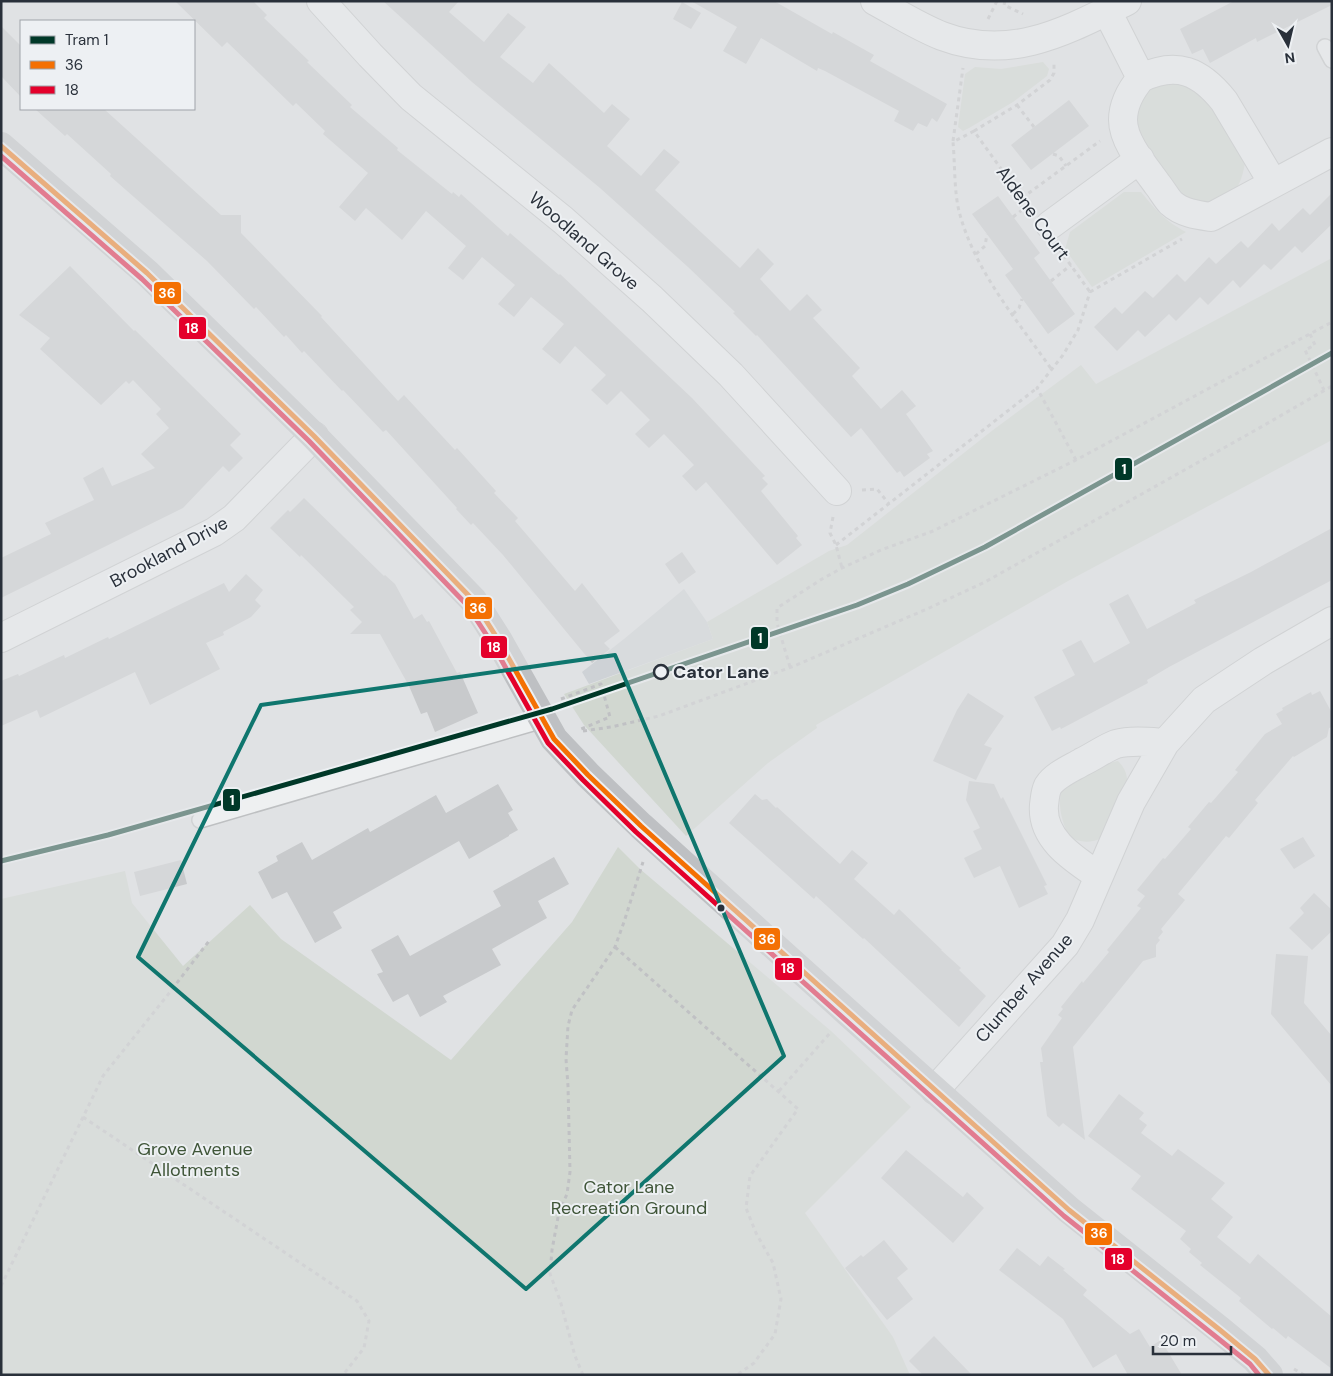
<svg xmlns="http://www.w3.org/2000/svg" width="1333" height="1376" font-family="'DM Sans',sans-serif">
  <style>
    .built { fill: #ced2d6 }
    .green { fill: #d1d7d0 }
    .building { fill: #c8cacc }
    .lines { fill: none; stroke-linecap: round; stroke-linejoin: round }
    .lane-casing { stroke: #bec0c2; stroke-width: 18 }
    .street-casing { stroke: #bec0c2; stroke-width: 30 }
    .path { stroke: #c0c1c4; stroke-width: 3; stroke-dasharray: 4 4; stroke-linecap: butt }
    .lane { stroke: #eef0f1; stroke-width: 15 }
    .street { stroke: #eef0f1; stroke-width: 28 }
    .secondary { stroke: #bec0c3; stroke-width: 28 }
    .bus-1-casing { stroke: #edf0f3; stroke-width: 9 }
    .bus-2-casing { stroke: #edf0f3; stroke-width: 9 }
    .bus-1 { stroke: #f47003; stroke-width: 5 }
    .bus-2 { stroke: #e4002b; stroke-width: 5 }
    .tram-1-casing { stroke: #edf0f3; stroke-width: 9 }
    .tram-1 { stroke: #003828; stroke-width: 5 }
    .marked { fill: none; stroke: #0f766e; stroke-width: 4; stroke-linejoin: round }
    .stop-dot { fill: #edf0f3; stroke: #29303a; stroke-width: 2.5 }
    .bus-dot { fill: #29303a; stroke: #edf0f3; stroke-width: 2 }
    .labels { text-anchor: middle; dominant-baseline: central; stroke-width: 4; stroke-linejoin: round; paint-order: stroke }
    .street-label { font-size: 18px; fill: #29303a; stroke: #edf0f3 }
    .stop-label { font-size: 18px; font-weight: bold; fill: #29303a; stroke: #edf0f3; text-anchor: start }
    .park-label { font-size: 18px; fill: #3f5538; stroke: #edf0f3 }
    .line-badge { stroke: #edf0f3; stroke-width: 2 }
    .badge-label { font-size: 14px; text-anchor: middle; font-weight: bold; fill: #fff }
  </style>
  <rect width="100%" height="100%" fill="#e0e2e4"/>
  <path class="built" d="M684,589l23,33 6,17 -124,45 -7,-12 42,-33z"/>
  <path class="green" d="M1043,62l6,7 -2,7 -34,26 -44,26 -6,3 -5,-4 7,-53 10,-7 26,2z
    M1164,81l35,5 46,77c-6,33 -14,31 -42,43l-26,-13 -42,-63 1,-22 12,-19z
    M1124,192h17c15,18 24,29 45,40l-94,55 -27,-38 5,-17z
    M1332,258v182l-264,141 -252,144 1,3 -49,35 -82,73 -102,-111 -20,-31 149,-55 -6,-17 122,-71 18,-6 146,-115 88,-65 15,19z
    M1118,761c5,5 8,10 9,17 2,12 -18,48 -24,60 -13,5 -22,5 -34,-1 -7,-16 -12,-31 -7,-48l46,-26z
    M618,847l22,22 191,162 80,76 -106,106 88,124 17,38h-909v-476l124,-28 7,32 51,63 67,-61 31,34 170,121 121,-138z"/>
  <path class="building" d="M175,1h78l14,14 -3,3 45,43 -2,1 45,43 -2,2 48,41 -1,2 55,44 1,-2 6,5 2,-3 47,42 2,-3 49,42 1,-1 132,124 73,78 -3,2 6,6 -7,7 37,45 -2,2 6,7 -25,20 -71,-83 -10,9 -14,-15 12,-11 -30,-31 -15,14 -14,-14 15,-14 -29,-29 -14,14 -16,-15 15,-15 -31,-29 -15,18 -18,-15 22,-25 -33,-27 -17,20 -16,-13 17,-19 -33,-28 -19,23 -15,-12 18,-22 -40,-35 -24,29 -36,-32 -11,13 -16,-14 29,-34 -45,-39 2,-3 -29,-28 -3,3 -66,-64 -5,5z
    M383,1h76l-10,11 35,30 24,-29 18,14 -26,30 33,26 16,-20 55,50 8,-9 18,15 -23,27 34,30 23,-27 16,13 -25,28 85,78 18,-20 16,16 -14,15 30,32 17,-17 15,16 -9,8 47,50 -8,8 29,33 21,-19 14,16 -10,8 27,37 -6,3 3,4 -26,19 -4,-6 -3,2 -36,-45 -10,9 -94,-102 -1,1 -23,-23 2,-1 -47,-45 -88,-79 -128,-106z
    M691,1h83l58,33 1,-2 41,23 -4,6 77,43 -10,18 -5,-4 -5,9 -9,-4 -5,8 -19,-10 5,-10 -74,-40 -7,-3 -1,3 -56,-33 -15,26 -23,-13 14,-24z
    M1234,1h98v4l-75,37 -1,-4 -46,25 -7,-14 -11,5 -12,-25z
    M682,2l19,11 -10,16 -18,-10z
    M1,26l20,20v51l-20,-21z
    M1069,100l20,26 -58,44 -20,-25z
    M35,109h69l117,106h20v18l81,83 -1,1 77,84 6,-6 51,55 2,-2 39,43 -2,2 24,25 -3,3 60,70 7,-8 38,48 -16,12 6,6 -18,14 -89,-108 -30,-32 -2,2 -15,-16 1,-1 -71,-78 -3,2 -40,-42 -1,1 -38,-40 -2,2 -16,-18 -2,2 -28,-30 -2,2 -47,-48 -97,-85 1,-2 -44,-40 -2,2z
    M1332,193v31l-30,29 -7,-7 -24,24 -7,-6 -24,24 -7,-8 -25,25 -8,-8 -24,24 -7,-7 -24,23 -7,-7 -21,21 -23,-24 21,-20 7,7 23,-23 8,7 24,-24 8,8 24,-25 7,7 25,-23 7,7 24,-25 7,8 24,-23 7,7z
    M998,196l42,57 -6,5 41,56 -27,20 -43,-59 8,-6 -41,-55z
    M70,266l64,65 1,-1 106,104 -11,11 13,13 -14,14 -6,-6 -40,42 -182,90v-40l50,-24 -6,-11 49,-23 -11,-22 20,-11 9,19 43,-18 -14,-14 28,-26 -13,-14 5,-5 -28,-29 -4,4 -3,-3 -25,24 -61,-56 10,-11 -31,-23z
    M304,498l80,78 1,-1 10,9 19,35 8,-5 5,8 2,-1 28,52 3,-1 18,41 -43,19 -8,-20 -6,2 -12,-28 -29,-52h-30l12,-12 -12,-12 4,-3 -53,-52 -1,2 -30,-29 18,-18 2,2z
    M1332,528v52l-163,87 -22,13 1,3 -87,46 -1,-2 -8,4 -18,-34 41,-22 -13,-25 19,-10 13,23 36,-20 -21,-39 19,-10 19,35 49,-26 -2,-3 57,-28z
    M682,552l14,20 -17,12 -14,-20z
    M246,574l17,16 -8,10 6,6 -10,11 -28,15 1,3 -18,8 14,26 -70,36 -15,-33 -95,46 -3,-8 -36,16v-45l17,-7 1,2 45,-21 1,3 43,-21 1,2 115,-56 5,9z
    M1320,691l12,22v14l-3,1 -2,9 -33,20 -1,-1 -38,44 3,3 -29,35 -3,-2 -48,58 7,6 -24,29 2,3 -5,6 2,2 -4,5v12l-13,4 -70,86 12,93 -22,-17 -4,4 -12,-11 -7,-54h3l-2,-14 21,-30 -4,-3 5,-6 -2,-2 21,-26 1,2 26,-31 -2,-2 34,-42 -4,-2 8,-10 -8,-6 26,-32 2,1 26,-30 -3,-2 21,-25 2,1 27,-31 -3,-2 30,-36 17,-10 -6,-10 7,-4 -1,-2 29,-16 1,3z
    M968,693l36,23 -20,29 8,3 -16,32 -43,-19 24,-51z
    M969,781l25,3 7,15 2,-2 44,88 -3,1 4,8 -29,14 -19,-42 -26,12 -10,-20 18,-9 -9,-18 7,-3 -14,-28z
    M498,784l15,26 -5,3 10,17 -9,5v1l-40,23 -10,-18 -126,71 9,16 -27,15 -28,-51 -15,7 -14,-27 20,-11 -2,-5 26,-14 10,18 56,-32 2,4 66,-37 10,18z
    M755,794l7,6 5,-1 9,9 1,-1 63,57 12,-14 16,13 -14,16 40,36 5,-6 43,41h-1l20,18 -2,2 27,26 -27,31 -95,-89 -1,1 -47,-43 -2,3 -85,-76z
    M1303,837l12,19 -21,13 -14,-20z
    M554,857l15,27 -31,17 9,17 -55,31 9,16 -58,31 4,6 -27,15 -12,-23 -15,8 -16,-28 6,-2 -12,-22 27,-15 12,21 91,-50 -8,-15z
    M181,860l6,24 -47,12 -6,-24z
    M1314,893l18,17v21l-20,19 -23,-22 15,-15 -4,-5z
    M1276,954l32,2 -4,47 28,33v50l-61,-72z
    M1119,1094l25,19 -5,6 8,6 -6,8 31,23 6,-7 47,34 -14,16 22,18 -16,20 33,27 8,-10 74,63v52l-44,-33 -2,3 -13,-11 -1,1 -33,-28 2,-3 -41,-33 2,-2 -13,-11 2,-3 -11,-10 6,-8 -55,-42 10,-13 -53,-40z
    M906,1150l57,47 4,-5 17,16 -31,35 -72,-65z
    M884,1240l24,29 -11,9 16,21 -26,21 -42,-52 16,-13 2,2z
    M1017,1248l23,18 8,-10 17,13 -2,1 24,20 -4,5 47,39 9,-5 11,18 11,-7 21,35h-54l-12,-21 -23,14 -30,-49 -64,-49z
    M934,1336l38,39h-49l-14,-14z"/>
  <g class="lines">
    <defs>
      <path id="lane" d="M1325,47l7,13
        M200,820l343,-100"/>
      <path id="street" d="M321,1l49,54 41,42 152,123 89,79 79,76 106,116
        M875,1c22,12 44,26 67,35 69,26 124,-5 185,-35
        M1107,11l34,67c36,-17 59,-7 83,23l49,82
        M1141,78c-10,12 -18,26 -18,42 0,22 22,47 34,64 5,6 9,14 14,19 11,10 26,12 40,14l121,-65
        M1050,225l90,-66
        M1,638l213,-106 20,-14 80,-82
        M1099,876c-25,-17 -58,-37 -55,-71 1,-7 1,-13 4,-19 7,-11 24,-18 34,-24 11,-5 23,-14 34,-18 15,-4 34,-2 49,-1
        M935,1090l130,-145 15,-25 51,-118 34,-59 39,-43 59,-39 69,-40"/>
    </defs>
    <use href="#lane" class="lane-casing"/>
    <use href="#street" class="street-casing"/>
    <path class="path" d="M1005,1l-1,4 19,9
      M988,19l9,-18
      M1017,105l17,22
      M974,131l-21,11c2,21 1,49 6,69 15,59 58,109 93,159
      M953,141l10,-73
      M1053,154l6,2 7,10
      M1022,198l78,-57
      M1030,209l-56,-78 43,-26 33,-25 4,-7v-11
      M1013,217l14,-11
      M1059,249l31,43
      M976,254l9,-8 2,-12
      M1051,281l20,-16
      M1090,292l92,-53
      M1013,314l6,-6 3,-9
      M1310,334l5,11 -10,5 19,40
      M1076,460l-39,-72 26,-33 15,-25 12,-38
      M862,490l15,-1 12,15
      M833,517l-3,16 6,12 6,23
      M836,545l201,-157
      M790,667l-13,-44v-15l45,-29 20,-11 39,-18 52,-19 143,-71 256,-138
      M561,699l40,-15 9,33 -29,12
      M583,731l28,-4 48,-11 135,-50 133,-57 58,-27 269,-151 78,-45
      M615,947l183,162 -48,67 -4,32 10,25 17,30 8,36 -6,35 -21,29 -17,12
      M779,1091l51,-58
      M83,1117l274,184 12,20 -5,27 -21,27
      M1,1286l102,-210 67,-84 39,-51
      M1294,1369l10,6
      M583,1375l-8,-19 -15,-56 -10,-26 2,-24 7,-38 8,-18 3,-22 -2,-86 -2,-27 2,-33 4,-16 43,-63 9,-25 19,-60"/>
    <use href="#lane" class="lane"/>
    <use href="#street" class="street"/>
    <path class="secondary" d="M1,146l146,127 167,163 159,164 26,41 55,98 34,36 53,51 206,186 222,198 151,120 35,29 14,16"/>
    <defs>
      <path id="bus-1" d="M1,146l146,127 167,163 159,164 26,41 55,98 34,36 53,51 428,384 151,120 35,29 14,16"/>
      <path id="bus-2" d="M1,156l141,123 167,162 158,164 26,40 55,98 35,37 53,52 428,384 151,120 35,28 9,11"/>
    </defs>
    <use href="#bus-1" class="bus-1-casing"/>
    <use href="#bus-2" class="bus-2-casing"/>
    <use href="#bus-1" class="bus-1"/>
    <use href="#bus-2" class="bus-2"/>
    <defs>
      <path id="tram-1" d="M1,861l107,-26 444,-126 305,-104 51,-21 77,-37 347,-194"/>
    </defs>
    <use href="#tram-1" class="tram-1-casing"/>
    <use href="#tram-1" class="tram-1"/>
  </g>
  <path d="M0 0H1333V1376H0ZM615,655l169,401 -258,233 -388,-332 123,-252z" fill="#e0e2e4" fill-opacity=".55" fill-rule="evenodd"/>
  <path class="marked" d="M615,655l169,401 -258,233 -388,-332 123,-252z"/>
  <circle class="stop-dot" cx="661" cy="672" r="7"/>
  <circle class="bus-dot" cx="721" cy="908" r="4.5"/>
  <g class="labels">
    <g class="street-label">
      <text transform="translate(1033 213) rotate(54)">Aldene Court</text>
      <text transform="translate(584 241) rotate(41)">Woodland Grove</text>
      <text transform="translate(169 552) rotate(-28)">Brookland Drive</text>
      <text transform="translate(1024 988) rotate(-49)">Clumber Avenue</text>
    </g>
    <g class="stop-label">
      <text x="673" y="672">Cator Lane</text>
    </g>
    <g class="park-label">
      <text x="195" y="1149">Grove Avenue<tspan x="195" dy="21">Allotments</tspan></text>
      <text x="629" y="1187">Cator Lane<tspan x="629" dy="21">Recreation Ground</tspan></text>
    </g>
  </g>
  <g class="line-badge">
    <rect x="153" y="281" width="29" height="24" rx="5" fill="#f47003"/>
    <rect x="178" y="316" width="29" height="24" rx="5" fill="#e4002b"/>
    <rect x="1114" y="457" width="19" height="24" rx="5" fill="#003828"/>
    <rect x="464" y="596" width="29" height="24" rx="5" fill="#f47003"/>
    <rect x="750" y="626" width="19" height="24" rx="5" fill="#003828"/>
    <rect x="480" y="635" width="28" height="24" rx="5" fill="#e4002b"/>
    <rect x="222" y="788" width="19" height="24" rx="5" fill="#003828"/>
    <rect x="753" y="927" width="28" height="24" rx="5" fill="#f47003"/>
    <rect x="774" y="957" width="29" height="24" rx="5" fill="#e4002b"/>
    <rect x="1084" y="1222" width="29" height="24" rx="5" fill="#f47003"/>
    <rect x="1104" y="1247" width="29" height="24" rx="5" fill="#e4002b"/>
  </g>
  <g class="badge-label">
    <text x="167" y="298">36</text>
    <text x="192" y="333">18</text>
    <text x="1124" y="474">1</text>
    <text x="478" y="613">36</text>
    <text x="760" y="643">1</text>
    <text x="494" y="652">18</text>
    <text x="232" y="805">1</text>
    <text x="767" y="944">36</text>
    <text x="788" y="973">18</text>
    <text x="1099" y="1238">36</text>
    <text x="1118" y="1264">18</text>
  </g>
  <rect width="1333" height="1376" fill="none" stroke="#29303a" stroke-width="5"/>
  <rect x="20" y="20" width="175" height="90" fill="#edf0f3" stroke="#9fa3a9"/>
  <rect x="30" y="36" width="25" height="8" fill="#003828" stroke="#9fa3a9"/>
  <text x="65" y="45" font-size="15" fill="#29303a">Tram 1</text>
  <rect x="30" y="61" width="25" height="8" fill="#f47003" stroke="#9fa3a9"/>
  <text x="65" y="70" font-size="15" fill="#29303a">36</text>
  <rect x="30" y="86" width="25" height="8" fill="#e4002b" stroke="#9fa3a9"/>
  <text x="65" y="95" font-size="15" fill="#29303a">18</text>
  <g transform="translate(1288 45) rotate(172)" stroke="#edf0f3" stroke-width="4" paint-order="stroke">
  <path d="M0-4L9 19L0 12L-9 19Z" fill="#29303a"/>
  <text y="-8" font-size="14" font-weight="bold" text-anchor="middle" fill="#29303a">N</text>
  </g>
  <path d="M1153 1346v8h78v-8" fill="none" stroke="#29303a" stroke-width="2.5"/>
  <text x="1160" y="1346" font-size="15" fill="#29303a" stroke="#edf0f3" stroke-width="4" paint-order="stroke">20 m</text>
</svg>
